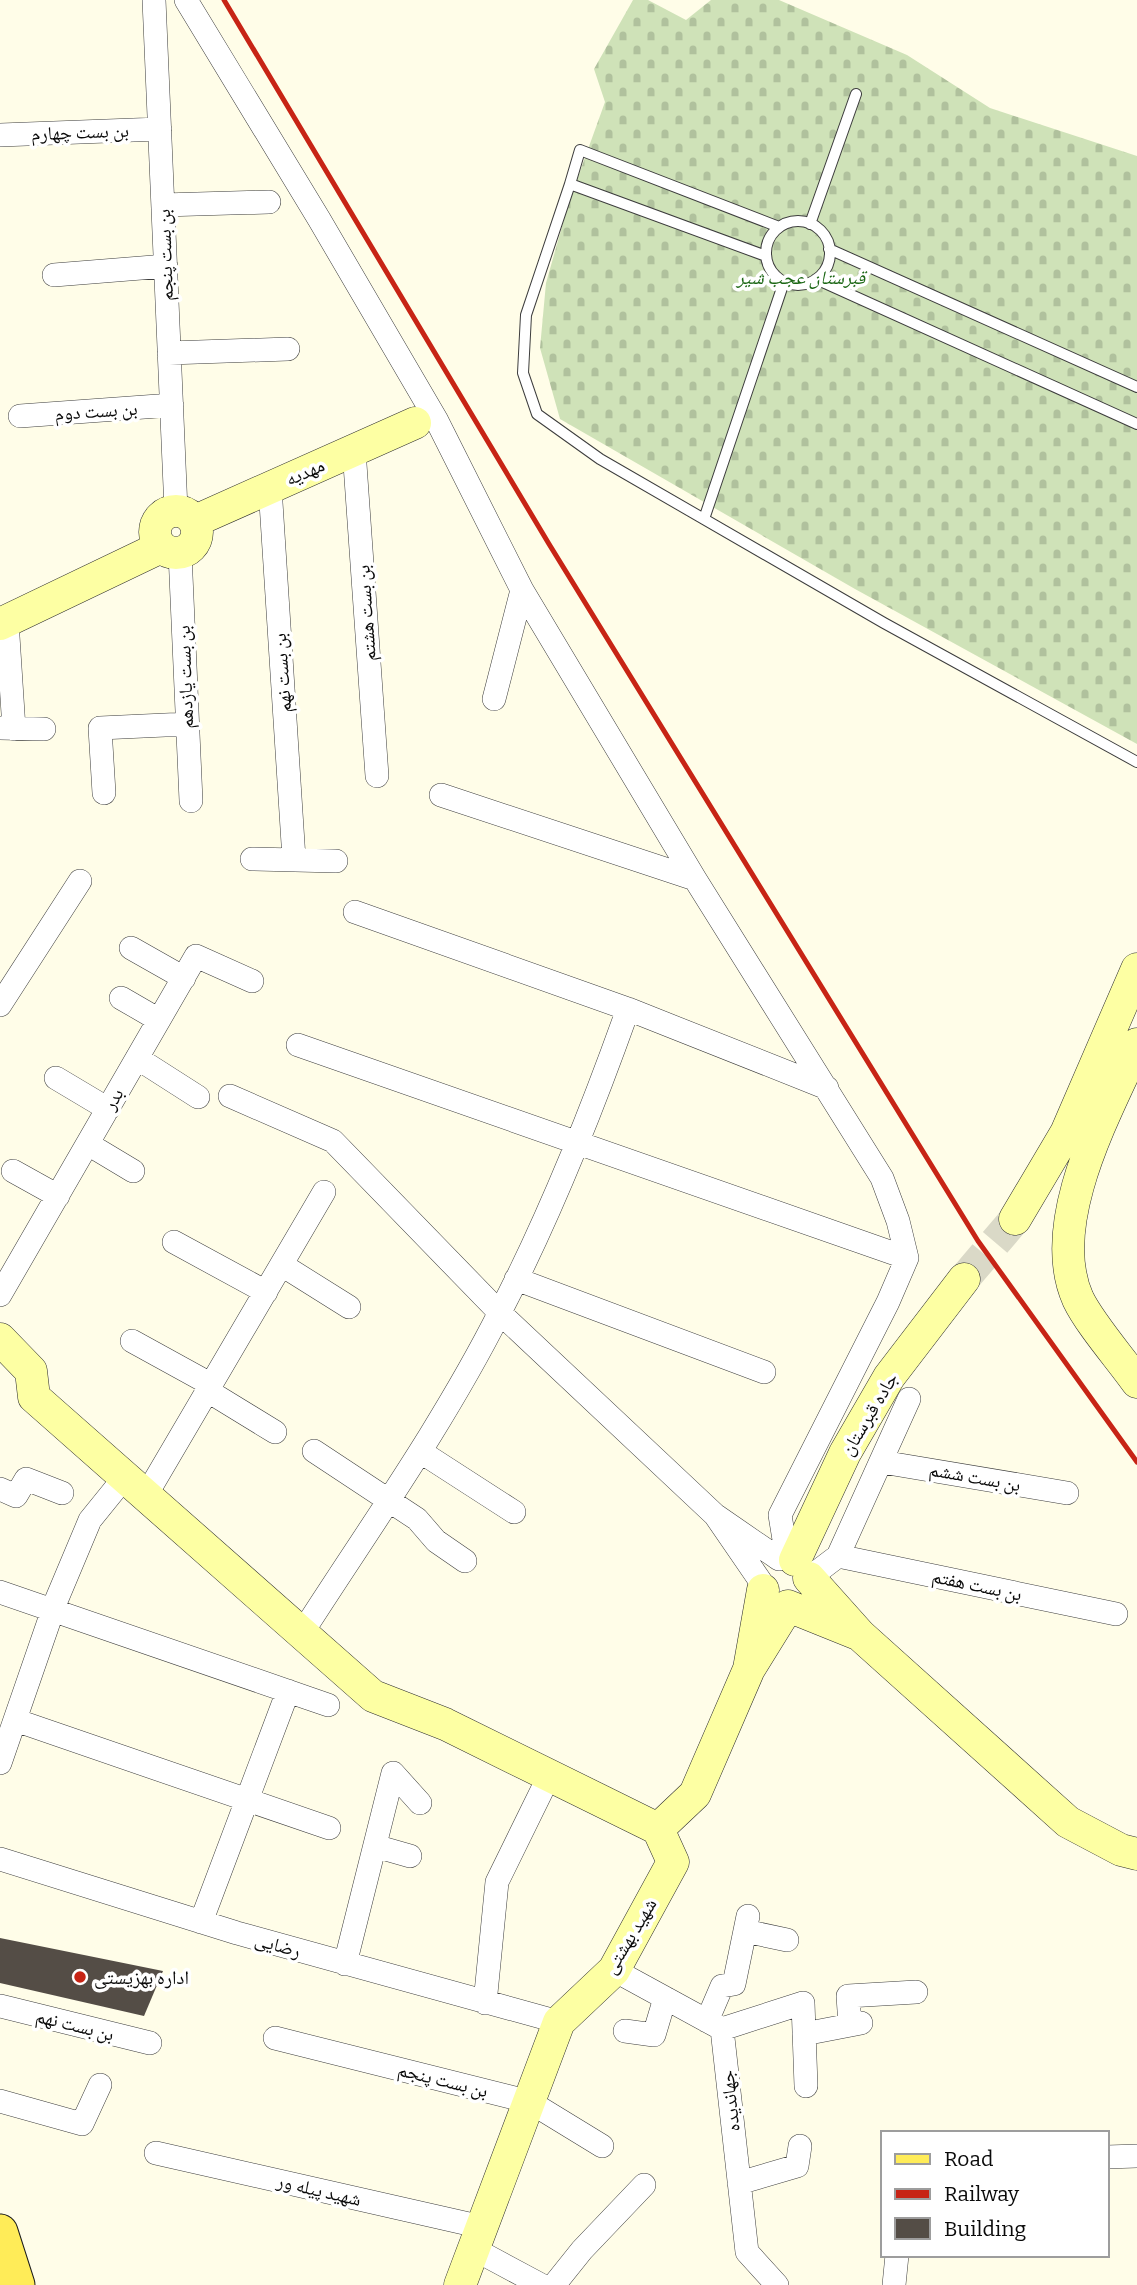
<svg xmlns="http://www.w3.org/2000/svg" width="1137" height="2285" font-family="Bitter,'Noto Naskh Arabic',serif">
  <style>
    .cemetery { fill: url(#cemetery-stones) }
    .building { fill: #544d46 }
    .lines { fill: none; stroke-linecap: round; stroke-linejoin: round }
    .secondary-tunnel { stroke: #dad9c7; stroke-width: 32; stroke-dasharray: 32 16; stroke-linecap: butt }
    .lane-casing { stroke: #3d3d3d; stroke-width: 12 }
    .street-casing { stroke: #3d3d3d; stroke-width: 24 }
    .secondary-casing { stroke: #2c2c2c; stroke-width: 33 }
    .primary-casing { stroke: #1b1b1b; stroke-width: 37 }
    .lane { stroke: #fff; stroke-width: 10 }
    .street { stroke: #fff; stroke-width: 23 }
    .secondary { stroke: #fdffa3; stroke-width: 32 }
    .primary { stroke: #ffec58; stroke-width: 35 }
    .rail { stroke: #c72415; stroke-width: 5 }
    .poi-dot { fill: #c72415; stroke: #fff; stroke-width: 2.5 }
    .labels { text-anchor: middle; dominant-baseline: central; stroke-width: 7; stroke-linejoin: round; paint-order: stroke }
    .street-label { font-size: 19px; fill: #0a0a0a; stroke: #fff }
    .park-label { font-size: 19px; font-style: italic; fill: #1c6715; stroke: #fff }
    .poi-label { font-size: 19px; fill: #0a0a0a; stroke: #fff; text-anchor: start }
  </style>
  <defs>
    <pattern id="cemetery-stones" width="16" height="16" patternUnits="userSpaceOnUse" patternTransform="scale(1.75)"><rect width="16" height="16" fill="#cfe2b8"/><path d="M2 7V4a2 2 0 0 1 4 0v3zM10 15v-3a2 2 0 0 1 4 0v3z" fill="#b0c19d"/></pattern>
  </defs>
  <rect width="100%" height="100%" fill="#fffde8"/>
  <path class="cemetery" d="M633,0h15l38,20 25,-20h68l128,55 83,53 147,48v588l-282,-155 -295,-170 -20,-71 6,-65 23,-81 36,-100 -11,-33z"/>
  <path class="building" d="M0,1938l163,33 -19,45 -144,-33z"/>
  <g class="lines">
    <path class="secondary-tunnel" d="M964,1279l51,-60"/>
    <defs>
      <path id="lane" d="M570,184l-44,131 -3,58 14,41 63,45 284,164 253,139
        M766 253a32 32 0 1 1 64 0a32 32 0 1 1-64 0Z
        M810,224l46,-130
        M829,249l308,138
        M766,256l-196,-72 10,-34 199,77
        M816,279l321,145
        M704,519l80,-237"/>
      <path id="street" d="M154,0l22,510
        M186,0l133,219 117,200 86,171 173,289 187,299 16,43 9,37 -19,44 -108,213 7,43
        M0,135l160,-6
        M163,205l106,-3
        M54,275l112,-9
        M169,353l119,-4
        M20,416l152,-11
        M354,450l23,326
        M270,487l24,372
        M180,553l11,248
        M7,621l7,108
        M494,699l28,-109
        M0,728l44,1
        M104,793l-4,-65 87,-4
        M441,795l254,84
        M252,859l84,2
        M355,912l273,97 199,79
        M131,948l53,30
        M121,998l38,22
        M0,1005l80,-124
        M298,1045l609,213
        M137,1058l61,39
        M56,1078l52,31
        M230,1096l103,45 167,172 215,202
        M88,1144l45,27
        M13,1171l45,25
        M174,1242l92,50
        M282,1265l67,42
        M516,1279l248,93
        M0,1295l196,-339 56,25
        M132,1341l80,44
        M208,1391l67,41
        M314,1451l103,68 19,22 29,20
        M421,1452l93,60
        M882,1462l185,31
        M0,1489l16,7 10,-17 36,14
        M145,1497l179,-305
        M838,1556l278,58
        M809,1578l29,-22 71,-157
        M761,1582l-46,-67 64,44
        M0,1592l328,113
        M302,1633c68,-106 141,-208 198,-321 51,-98 91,-199 128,-303
        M15,1720l314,108
        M0,1763l56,-162 34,-81 34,-42
        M375,1846l35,10
        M0,1859l237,74 322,89
        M201,1922l87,-231
        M745,1931l42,9
        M345,1964l48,-191 27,30
        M614,1970l108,59 25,223 30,33
        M485,2003l12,-121 53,-108
        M0,2006l150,37
        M707,2021l15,-35 12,-2 14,-68
        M850,2025l-2,-29 68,-4
        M722,2029l81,-26 3,83
        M625,2031l29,4 11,-37
        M804,2034l57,-11
        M275,2038l255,64 72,44
        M0,2101l82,23 18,-39
        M156,2153l326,74
        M1107,2157l30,-1
        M739,2183l58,-17 3,-20
        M474,2249l67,36
        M554,2285l28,-35 62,-65
        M894,2285l3,-30"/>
      <path id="secondary" d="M155 532a21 21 0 1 1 42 0a21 21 0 1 1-42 0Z
        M195,521l220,-98
        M0,624l161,-77
        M1137,1044c-31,69 -93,179 -59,255 12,25 42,59 59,83
        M1015,1219l51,-86 71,-164
        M0,1339l31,32 3,26 339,299 72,28 213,105
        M795,1560l50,-107 44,-76 75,-98
        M763,1590l-14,79 39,-63 72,29 -51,-57
        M860,1635l208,187 53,28 16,4
        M460,2285l99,-263 55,-52 59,-108 -15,-33 37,-35 54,-125"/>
      <path id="primary" d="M0,2232l17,53"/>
    </defs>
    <use href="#lane" class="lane-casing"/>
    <use href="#street" class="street-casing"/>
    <use href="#secondary" class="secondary-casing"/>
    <use href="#primary" class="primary-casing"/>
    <use href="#lane" class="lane"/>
    <use href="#street" class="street"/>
    <use href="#secondary" class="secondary"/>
    <use href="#primary" class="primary"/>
    <path class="rail" d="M224,0l325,544 429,697 159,221"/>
  </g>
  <circle class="poi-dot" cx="80" cy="1977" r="7"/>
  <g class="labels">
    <g class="street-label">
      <text transform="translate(80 132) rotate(-2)">بن بست چهارم</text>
      <text transform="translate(165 255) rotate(-92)">بن بست پنجم</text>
      <text transform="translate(96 411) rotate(-4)">بن بست دوم</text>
      <text transform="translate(305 472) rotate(-24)">مهدیه</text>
      <text transform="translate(366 613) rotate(-94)">بن بست هشتم</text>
      <text transform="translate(282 673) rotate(-94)">بن بست نهم</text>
      <text transform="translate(185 677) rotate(-92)">بن بست یازدهم</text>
      <text transform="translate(113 1099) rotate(-60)">بدر</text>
      <text transform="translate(869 1414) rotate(-59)">جاده قبرستان</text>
      <text transform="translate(975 1477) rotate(10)">بن بست ششم</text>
      <text transform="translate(977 1585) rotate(12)">بن بست هفتم</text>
      <text transform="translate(630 1936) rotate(-59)">شهید بهشتی</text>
      <text transform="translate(278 1945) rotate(16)">رضایی</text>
      <text transform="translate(75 2025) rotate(14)">بن بست نهم</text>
      <text transform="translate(443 2080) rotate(14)">بن بست پنجم</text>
      <text transform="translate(730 2101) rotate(-96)">جهاندیده</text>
      <text transform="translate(319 2190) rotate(13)">شهید پیله ور</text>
    </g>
    <g class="park-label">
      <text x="801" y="277">قبرستان عجب شیر</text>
    </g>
    <g class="poi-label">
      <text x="94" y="1977">اداره بهزیستی</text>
    </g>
  </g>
  <rect x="881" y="2131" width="228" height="126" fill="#ffffff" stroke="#9d9d9d" stroke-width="2"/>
  <rect x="895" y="2154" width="35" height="10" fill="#ffec58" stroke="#9d9d9d" stroke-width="2"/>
  <text x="944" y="2166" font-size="21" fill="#0a0a0a">Road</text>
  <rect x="895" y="2189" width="35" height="10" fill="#c72415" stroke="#9d9d9d" stroke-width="2"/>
  <text x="944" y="2201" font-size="21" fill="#0a0a0a">Railway</text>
  <rect x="895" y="2218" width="35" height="21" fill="#544d46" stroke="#9d9d9d" stroke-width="2"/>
  <text x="944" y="2236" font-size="21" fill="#0a0a0a">Building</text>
</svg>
